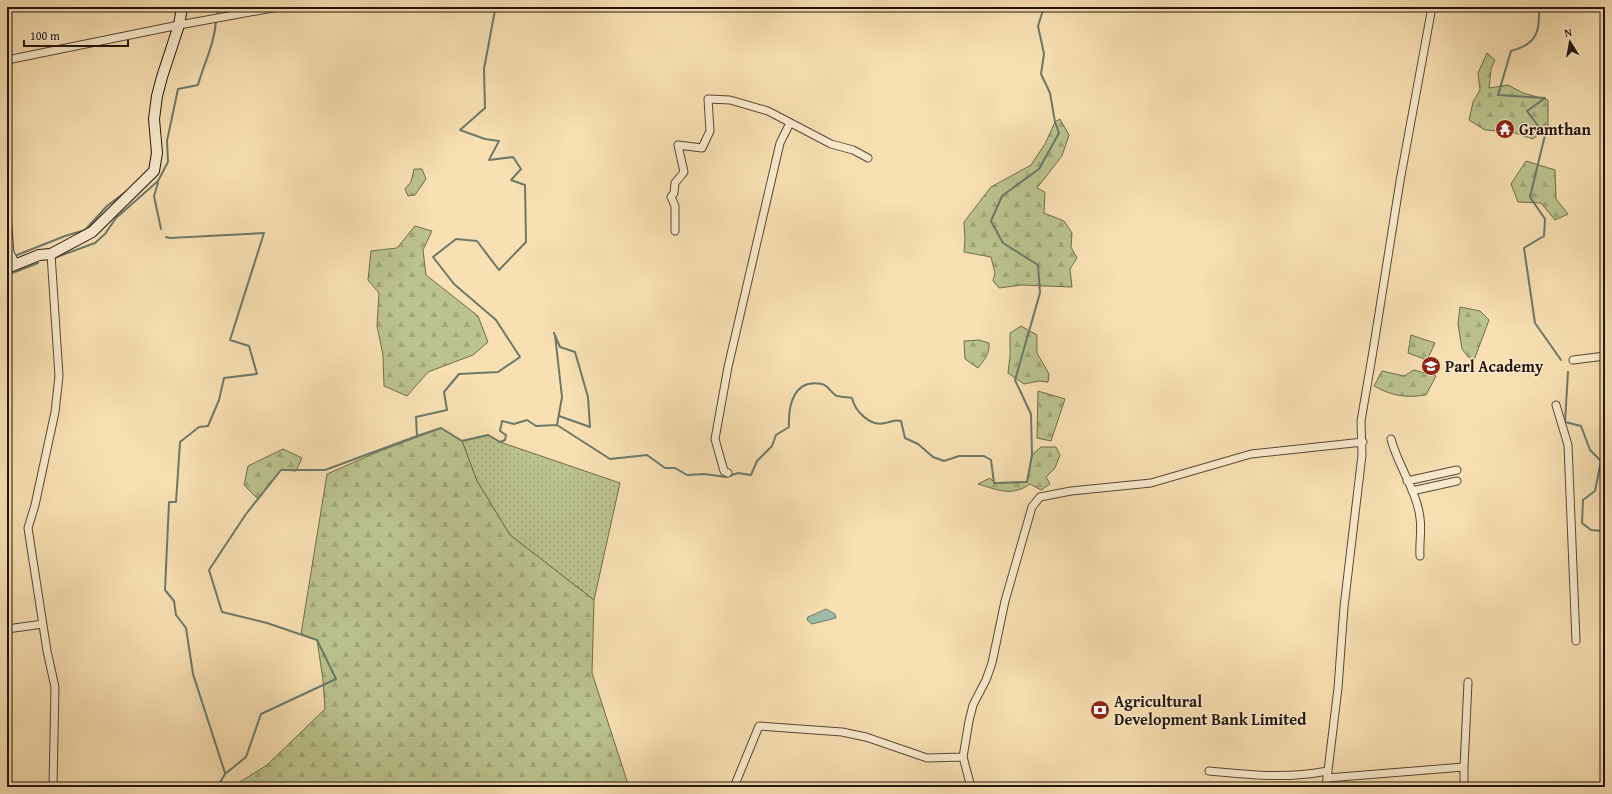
<svg xmlns="http://www.w3.org/2000/svg" width="1612" height="794" font-family="'Gentium Book Plus',serif">
  <style>
    .grass { fill: url(#grass-dots); stroke: #6f6c4c }
    .forest { fill: url(#forest-firs); stroke: #6f6c4c }
    .water { fill: #9dbdaa; stroke: #6c796a }
    .lines { fill: none; stroke-linecap: round; stroke-linejoin: round }
    .stream { stroke: #6c796a; stroke-width: 2 }
    .street-casing { stroke: #584735; stroke-width: 9 }
    .secondary-casing { stroke: #23140b; stroke-width: 12 }
    .street { stroke: #faebcd; stroke-width: 7 }
    .secondary { stroke: #faebcd; stroke-width: 10 }
    .labels { text-anchor: middle; dominant-baseline: central; stroke-width: 3; stroke-linejoin: round; paint-order: stroke }
    .poi-label { font-size: 16px; font-weight: bold; fill: #23140b; stroke: #faebcd; text-anchor: start }
  </style>
  <defs>
    <pattern id="grass-dots" width="8" height="8" patternUnits="userSpaceOnUse"><rect width="8" height="8" fill="#bbc38e"/><path d="M2 2h.1M6 6h.1" fill="none" stroke="#a0a779" stroke-width="1.8" stroke-linecap="round"/></pattern>
    <pattern id="forest-firs" width="22" height="20" patternUnits="userSpaceOnUse"><rect width="22" height="20" fill="#bbc38e"/><path d="M5 1l3.5 6h-7zM16 11l3.5 6h-7z" fill="#a0a779"/></pattern>
  </defs>
  <rect width="100%" height="100%" fill="#f8e0b2"/>
  <filter id="stains"><feTurbulence type="fractalNoise" baseFrequency=".005" numOctaves="4"/><feColorMatrix values="0 0 0 0 .2 0 0 0 0 .09 0 0 0 0 .02 0 0 0 .5 -.17"/></filter>
  <radialGradient id="worn" r=".72"><stop offset=".6" stop-color="#630" stop-opacity="0"/><stop offset="1" stop-color="#630" stop-opacity=".3"/></radialGradient>
  <path class="grass" d="M488,435l12,7 120,41 -26,117 -84,-65 -33,-54 -15,-40z"/>
  <path class="forest" d="M1487,53l8,7 -4,9 -2,19 19,-3 15,8 25,7v26l-15,13 -21,-7 -27,-2 -16,-10 4,-18 7,-12 -2,-17z
    M1060,119l9,16 -7,21 -25,32 8,4 -1,21 20,8 8,12 -1,14 6,11 -7,11 2,18 -50,-2 -23,3 -6,-7 2,-8 -4,-16 -27,-5 1,-13 -1,-17 27,-35 40,-22 14,-21 10,-22z
    M1526,161l29,9 1,29 12,15 -13,6 -14,-17 -23,-1 -7,-18z
    M414,169h8l4,10 -11,16 -7,1 -3,-7 6,-7z
    M415,226l17,5 -9,19 3,25 52,41 10,26 -15,13 -45,17 -21,24 -23,-10 -1,-31 -6,-29 2,-33 -11,-13 3,-29 26,-3z
    M1460,307l20,4 9,9 -16,43 -11,-14 -4,-25z
    M1021,326l16,9v18l12,21 -1,8 -9,-1 -15,3 -16,-11 2,-17v-23z
    M1411,335l24,8 -8,17 -19,-7z
    M979,340l10,3c1,11 -5,17 -11,25l-13,-9 -1,-18z
    M1414,370l22,6 -10,19c-22,3 -33,1 -52,-9l8,-15 22,5z
    M1038,391l27,8 -14,42 -14,-3z
    M441,428l21,13 15,40 33,54 84,65 -2,73 37,114h-397l35,-22 58,-56 -2,-29 -6,-40 -16,-6 26,-160 48,-21z
    M1041,447h15l4,8 -5,13 -9,9 4,7 -9,6 -11,-6c-19,13 -32,6 -52,0l12,-6 5,5 32,-1 5,-27z
    M283,449l19,9 -6,13 -15,-1 -23,29 -14,-14 4,-19z"/>
  <path class="water" d="M826,609l9,5 1,4 -24,6 -5,-4 1,-3z"/>
  <g class="lines">
    <path class="stream" d="M1539,7c1,25 -2,37 -28,44l-13,44 47,3 -18,13 18,24 -15,62 15,22 -1,17 -20,12 11,75 26,37
      M217,15l2,-8
      M158,183l-4,13 7,33
      M166,237l4,1 94,-5 -34,107 19,6 8,28 -33,4 -5,22 -11,26 -9,1 -19,15 -4,60h-7l-4,88 9,11 2,14 10,13 7,46 32,99
      M54,258l41,-15 10,-9 11,-16 42,-37 10,-19 -1,-21 11,-52 20,-4c6,-22 17,-42 18,-65
      M7,259l58,-23 20,-6 22,-24 21,-16
      M7,275l31,-12
      M554,333l6,14 15,5 13,45 2,30 -31,-11
      M555,335l7,62 -5,28
      M1568,372l-3,50 16,4 9,24 11,11 -6,30 -12,9 -1,23 9,7 12,1 2,2
      M417,436l24,-8 21,13 26,-6 12,7 5,-2 1,-5 -6,-4 2,-10 12,3 13,-4 9,6 21,-1 53,34 37,-4 18,13h10l12,7 17,-1 22,3 12,-4 13,2 6,-14 15,-15 4,-11 13,-8c-1,-22 5,-49 33,-43 6,1 9,9 15,12 4,1 10,1 15,2 3,13 18,29 33,25 7,-1 9,-4 16,-2l4,17 13,6 15,13 11,4 15,-5h25l7,4 3,23 33,-1 5,-27 -1,-41 -16,-34 25,-87 -2,-28 -35,-22 -12,-22 11,-25 37,-27 20,-36 -4,-11 -5,-29 -9,-19 3,-20 -6,-28 6,-19
      M1605,548v5
      M214,787l5,-3 6,-10 21,-17 15,-43 75,-35 -19,-39 -50,-17 -45,-11 -13,-42 37,-56 35,-44h44l92,-34 -1,-19 31,-7 -3,-18 15,-18 39,-2 22,-15 -24,-37 -42,-36 -21,-27 23,-18 21,2 22,29 27,-28 -1,-57 -14,-5 10,-11 -8,-12 -24,3 10,-19 -14,-2 -25,-9 25,-22 -1,-39 11,-59 -2,-3"/>
    <defs>
      <path id="street" d="M7,60l172,-35 99,-18
        M7,214l3,39 6,11
        M675,231v-25l-4,-9 3,-4 1,-10 9,-11 -6,-27 24,3 8,-17 -2,-32 22,1 38,11 63,33 22,6 15,8
        M51,254l8,122 -4,36 -20,93 -7,23 19,123 8,36 -2,100
        M1573,360l32,-4
        M1556,405l12,40 8,196
        M1391,439c7,27 26,52 29,79 2,12 -1,25 0,38
        M728,473l-4,-2 -9,-32 13,-72 52,-224 10,-20
        M1407,481l50,-11
        M1412,491l45,-10
        M7,629l36,-5
        M1209,771c44,4 75,8 119,0
        M1327,778l137,-11
        M734,787l25,-61 83,6 24,5 61,21 36,-1
        M971,787l-8,-30 6,-36 4,-16 13,-25 6,-17 13,-62 27,-94 8,-10 31,-6 80,-8 100,-29 112,-12
        M1326,787l12,-99 6,-81 18,-152 -1,-34 12,-70 27,-170 32,-174
        M1464,787v-20l4,-85"/>
      <path id="secondary" d="M7,268l32,-13 12,-1 41,-22 62,-61 3,-18 -3,-34 3,-23 5,-19 17,-52 3,-18"/>
    </defs>
    <use href="#street" class="street-casing"/>
    <use href="#secondary" class="secondary-casing"/>
    <use href="#street" class="street"/>
    <use href="#secondary" class="secondary"/>
  </g>
  <defs>
    <symbol id="temple-disc" viewBox="-11 -11 22 22"><circle r="9.5" fill="#8f2418" stroke="#faebcd"/><path d="M0-6L5-2H3V0L6.5 2.5H4V6H1.5V3h-3V6H-4V2.5H-6.5L-3 0V-2H-5Z" fill="#fff"/></symbol>
    <symbol id="school-disc" viewBox="-11 -11 22 22"><circle r="9.5" fill="#8f2418" stroke="#faebcd"/><path d="M0-5L7-2L0 1L-7-2ZM-4 1L0 2.5L4 1V4Q0 6-4 4Z" fill="#fff"/></symbol>
    <symbol id="bank-disc" viewBox="-11 -11 22 22"><circle r="9.5" fill="#8f2418" stroke="#faebcd"/><path d="M-6-4H6V4H-6ZM0-2.3a2.3 2.3 0 1 0 0 4.6a2.3 2.3 0 1 0 0-4.6Z" fill="#fff"/></symbol>
  </defs>
  <g fill-rule="evenodd">
    <use href="#temple-disc" x="1494" y="118" width="22" height="22"/>
    <use href="#school-disc" x="1420" y="355" width="22" height="22"/>
    <use href="#bank-disc" x="1089" y="699" width="22" height="22"/>
  </g>
  <g class="labels">
    <g class="poi-label">
      <text x="1519" y="129">Gramthan</text>
      <text x="1445" y="366">Parl Academy</text>
      <text x="1114" y="701">Agricultural<tspan x="1114" dy="18">Development Bank Limited</tspan></text>
    </g>
  </g>
  <rect width="1612" height="794" fill="none" stroke="#f8e0b2" stroke-width="24"/>
  <rect x="8" y="8" width="1596" height="778" fill="none" stroke="#23140b" stroke-width="2"/>
  <rect x="12" y="12" width="1588" height="770" fill="none" stroke="#23140b"/>
  <g transform="translate(1570 42) rotate(349)" stroke="#faebcd" stroke-width="3" paint-order="stroke">
  <path d="M0-3L7 15L0 10L-7 15Z" fill="#23140b"/>
  <text y="-6" font-size="11" font-weight="bold" text-anchor="middle" fill="#23140b">N</text>
  </g>
  <path d="M24 40v6h104v-6" fill="none" stroke="#23140b" stroke-width="2"/>
  <text x="30" y="40" font-size="12" fill="#23140b" stroke="#faebcd" stroke-width="3" paint-order="stroke">100 m</text>
  <rect width="100%" height="100%" filter="url(#stains)"/>
  <rect width="100%" height="100%" fill="url(#worn)"/>
</svg>
